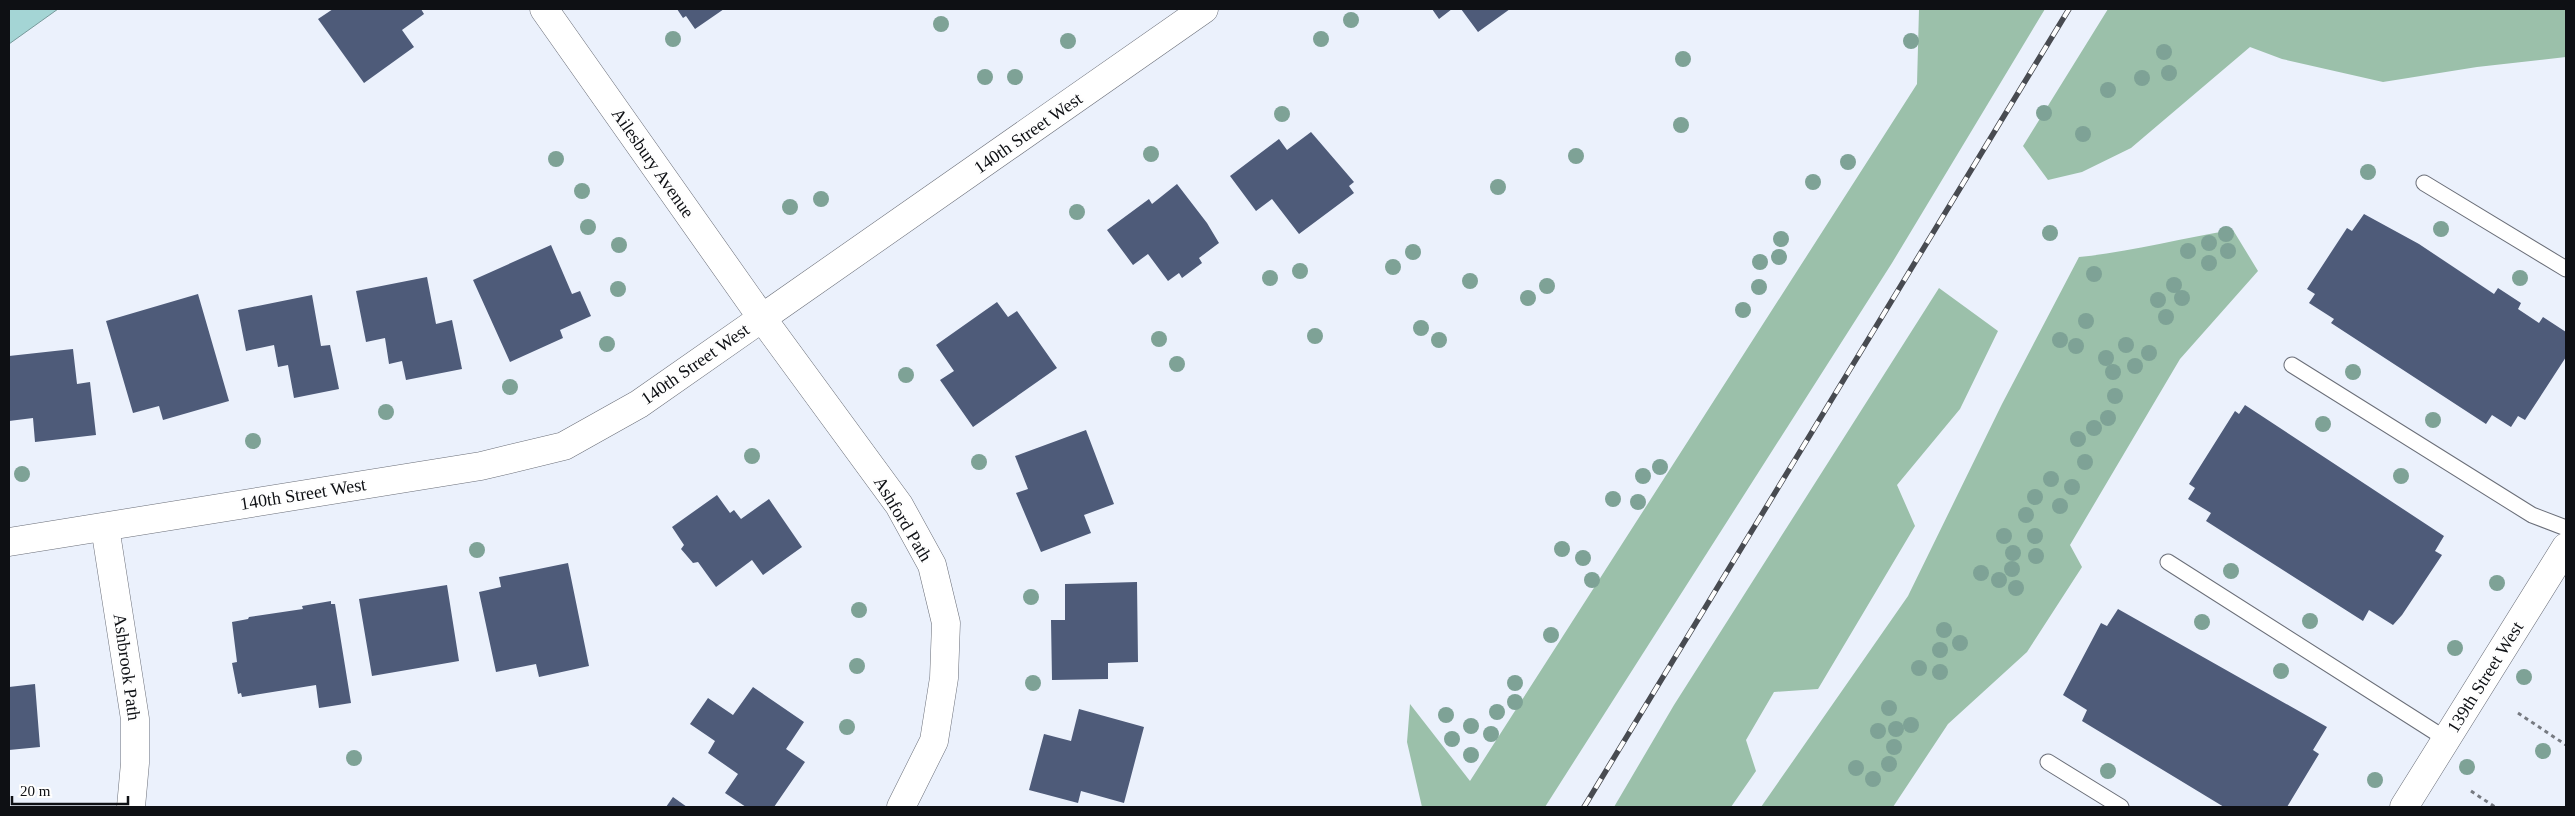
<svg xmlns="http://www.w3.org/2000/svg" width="2575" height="816" font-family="Georgia,serif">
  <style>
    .forest { fill: #9bc0aa }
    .water { fill: #a4d5d5; stroke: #779a9b }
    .building { fill: #4e5b79 }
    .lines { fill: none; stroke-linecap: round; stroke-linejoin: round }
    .service-casing { stroke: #6a6e78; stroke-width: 17 }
    .minor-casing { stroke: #6a6e78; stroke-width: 29 }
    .path { stroke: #767a81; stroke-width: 3; stroke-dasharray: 4 4; stroke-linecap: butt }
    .service { stroke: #fff; stroke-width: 15 }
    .minor { stroke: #fff; stroke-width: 28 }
    .rail-casing { stroke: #484b51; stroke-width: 5.5 }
    .rail { stroke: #fefefe; stroke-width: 4; stroke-dasharray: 11; stroke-linecap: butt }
    .tree { fill: #7ea296 }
    .labels { text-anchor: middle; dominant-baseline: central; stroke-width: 5; stroke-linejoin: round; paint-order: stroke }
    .street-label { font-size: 18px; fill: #0e1014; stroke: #fefefe }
  </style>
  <rect width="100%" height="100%" fill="#ebf1fc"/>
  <path class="forest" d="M1919,9h126l-153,254 -347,544h-123l-15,-65 3,-38 60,77 447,-697z
    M2108,9h458v48l-89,10 -94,15 -101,-23 -32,-12 -119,101 -49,24 -34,8 -25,-34z
    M2233,230l25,41 -78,88 -110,186 12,22 -55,85 -79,72 -55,83h-132l147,-211 94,-192 77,-147c52,-5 102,-19 154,-27z
    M1939,288l59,43 -38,78 -63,76 18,41 -97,163 -44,3 -28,48 10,31 -25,36h-117l60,-102z"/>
  <path class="water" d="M9,9h49l-49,35z"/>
  <path class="building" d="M333,9h88l3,5 -22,16 12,17 -50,36 -46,-64z
    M677,9h47l-29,20 -9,-13 -3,2z
    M1432,9h20l-13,10z
    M1461,9h49l-32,23z
    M1311,132l43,50 -5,4 5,7 -55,41 -27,-35 -16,12 -26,-35 49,-37 8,11z
    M1177,184l30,39 12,20 -20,15 3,5 -20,15 -3,-5 -11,8 -20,-27 -15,11 -26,-35 42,-31 3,5z
    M2364,214l55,30 75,50 4,-6 23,15 -3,6 21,14 4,-6 23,15v25l-41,63 -7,-4 -7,11 -19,-12 -6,9 -155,-101 3,-4 -25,-16 6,-9 -8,-5 40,-61 5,3z
    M551,245l21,49 8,-3 11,25 -31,14 3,8 -53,24 -37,-82z
    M427,277l9,47 16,-4 10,49 -56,11 -4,-19 -13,3 -4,-26 -19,4 -10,-51z
    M198,294l31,107 -66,19 -4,-14 -26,7 -27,-92z
    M312,295l9,51 9,-1 9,44 -45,9 -6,-33 -10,2 -4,-22 -28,6 -8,-41z
    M997,302l11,15 9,-6 40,57 -84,59 -33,-47 14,-9 -18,-26z
    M73,349l4,35 13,-2 6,53 -61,7 -2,-24 -24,3v-65z
    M2245,405l199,131 -9,15 7,4 -40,60 -9,10 -24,-15 -6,11 -157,-100 5,-8 -23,-14 7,-11 -6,-4 46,-73 4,3z
    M1086,430l28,74 -30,11 7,18 -50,19 -25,-59 12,-4 -13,-33z
    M717,495l13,18 4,-3 7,9 28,-20 33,48 -39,28 -11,-15 -36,27 -18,-25 -5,1 -12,-14 3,-4 -12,-18z
    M568,563l21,103 -50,11 -3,-13 -40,8 -17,-80 22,-5 -2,-10z
    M1137,582l1,80 -30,1v16l-56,1 -1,-60h14v-36z
    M447,585l12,76 -87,15 -13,-77z
    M331,601v3h4l16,99 -32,5 -3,-23 -74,12 -1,-4 -3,1 -6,-31 5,-1 -5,-40 16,-3 1,-2 54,-8 -1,-3z
    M2118,609l209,118 -14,23 6,4 -32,53h-63l-142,-86 5,-11 -24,-15 38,-72 6,3z
    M35,684l5,63 -31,3v-63z
    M753,687l51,35 -18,27 19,13 -31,45h-28l-21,-14 13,-19 -30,-21 7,-12 -25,-17 18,-26 25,17z
    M1079,709l65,18 -20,76 -43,-12 -3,12 -49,-13 15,-56 27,7z
    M673,797l14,10h-21z"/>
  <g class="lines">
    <defs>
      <path id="service" d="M2424,183l142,86
        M2292,365l240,150 34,13
        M2168,562l278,177
        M2048,762l73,45"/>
      <path id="minor" d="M544,9l218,309 137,187 33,60 14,58 -2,55 -10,63 -33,66
        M105,527l30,192v44l-4,44
        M9,542l472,-76 83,-20 75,-42 565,-395
        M2404,807l162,-260"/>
    </defs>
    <use href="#service" class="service-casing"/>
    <use href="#minor" class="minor-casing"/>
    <path class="path" d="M2518,713l48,32
      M2471,791l24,16"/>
    <use href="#service" class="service"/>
    <use href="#minor" class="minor"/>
    <defs>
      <path id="rail" d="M1584,807l485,-798"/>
    </defs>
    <use href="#rail" class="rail-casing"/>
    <use href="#rail" class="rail"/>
  </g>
  <g class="tree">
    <circle cx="1351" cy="20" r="8"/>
    <circle cx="941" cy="24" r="8"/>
    <circle cx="673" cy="39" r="8"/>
    <circle cx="1321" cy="39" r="8"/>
    <circle cx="1068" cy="41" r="8"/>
    <circle cx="1911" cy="41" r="8"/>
    <circle cx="2164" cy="52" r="8"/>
    <circle cx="1683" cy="59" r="8"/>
    <circle cx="2169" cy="73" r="8"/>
    <circle cx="985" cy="77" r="8"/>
    <circle cx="1015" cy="77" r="8"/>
    <circle cx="2142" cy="78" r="8"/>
    <circle cx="2108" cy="90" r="8"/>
    <circle cx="2044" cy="113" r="8"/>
    <circle cx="1282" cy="114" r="8"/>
    <circle cx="1681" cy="125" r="8"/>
    <circle cx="2083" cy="134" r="8"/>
    <circle cx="1151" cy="154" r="8"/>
    <circle cx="1576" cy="156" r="8"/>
    <circle cx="556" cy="159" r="8"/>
    <circle cx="1848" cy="162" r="8"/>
    <circle cx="2368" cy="172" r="8"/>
    <circle cx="1813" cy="182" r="8"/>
    <circle cx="1498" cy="187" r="8"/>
    <circle cx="582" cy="191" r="8"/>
    <circle cx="821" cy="199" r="8"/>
    <circle cx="790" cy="207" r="8"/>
    <circle cx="1077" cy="212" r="8"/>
    <circle cx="588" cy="227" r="8"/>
    <circle cx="2441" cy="229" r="8"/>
    <circle cx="2050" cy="233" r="8"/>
    <circle cx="2226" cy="234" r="8"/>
    <circle cx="1781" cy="239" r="8"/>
    <circle cx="2209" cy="243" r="8"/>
    <circle cx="619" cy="245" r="8"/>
    <circle cx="2188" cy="251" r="8"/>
    <circle cx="2228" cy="251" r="8"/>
    <circle cx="1413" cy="252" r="8"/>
    <circle cx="1779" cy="257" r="8"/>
    <circle cx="1760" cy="262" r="8"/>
    <circle cx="2209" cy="263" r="8"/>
    <circle cx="1393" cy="267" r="8"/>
    <circle cx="1300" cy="271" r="8"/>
    <circle cx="2094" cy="274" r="8"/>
    <circle cx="1270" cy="278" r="8"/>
    <circle cx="2520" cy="278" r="8"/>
    <circle cx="1470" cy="281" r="8"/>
    <circle cx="2174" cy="285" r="8"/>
    <circle cx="1547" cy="286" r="8"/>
    <circle cx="1759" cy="287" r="8"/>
    <circle cx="618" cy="289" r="8"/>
    <circle cx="1528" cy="298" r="8"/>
    <circle cx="2182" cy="298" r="8"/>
    <circle cx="2158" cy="300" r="8"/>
    <circle cx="1743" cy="310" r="8"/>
    <circle cx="2166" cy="317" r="8"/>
    <circle cx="2086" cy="321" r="8"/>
    <circle cx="1421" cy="328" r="8"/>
    <circle cx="1315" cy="336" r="8"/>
    <circle cx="1159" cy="339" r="8"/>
    <circle cx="1439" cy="340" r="8"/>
    <circle cx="2060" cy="340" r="8"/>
    <circle cx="607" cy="344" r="8"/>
    <circle cx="2126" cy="345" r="8"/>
    <circle cx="2076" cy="346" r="8"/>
    <circle cx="2149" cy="353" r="8"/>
    <circle cx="2106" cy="358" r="8"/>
    <circle cx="1177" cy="364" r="8"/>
    <circle cx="2135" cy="366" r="8"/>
    <circle cx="2113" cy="372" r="8"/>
    <circle cx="2353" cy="372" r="8"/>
    <circle cx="906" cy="375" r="8"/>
    <circle cx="510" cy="387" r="8"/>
    <circle cx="2115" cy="396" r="8"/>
    <circle cx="386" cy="412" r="8"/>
    <circle cx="2108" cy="418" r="8"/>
    <circle cx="2433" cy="420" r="8"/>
    <circle cx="2323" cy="424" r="8"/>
    <circle cx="2094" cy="428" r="8"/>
    <circle cx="2078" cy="439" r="8"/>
    <circle cx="253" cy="441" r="8"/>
    <circle cx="752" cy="456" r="8"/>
    <circle cx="979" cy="462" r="8"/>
    <circle cx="2085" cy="462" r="8"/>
    <circle cx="1660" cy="467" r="8"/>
    <circle cx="22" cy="474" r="8"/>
    <circle cx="1643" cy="476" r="8"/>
    <circle cx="2401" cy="476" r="8"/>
    <circle cx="2051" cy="479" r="8"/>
    <circle cx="2072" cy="487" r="8"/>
    <circle cx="2035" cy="497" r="8"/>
    <circle cx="1613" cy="499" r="8"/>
    <circle cx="1638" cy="502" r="8"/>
    <circle cx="2060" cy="506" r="8"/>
    <circle cx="2026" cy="515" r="8"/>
    <circle cx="2004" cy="536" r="8"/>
    <circle cx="2035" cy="536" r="8"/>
    <circle cx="1562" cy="549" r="8"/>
    <circle cx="477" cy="550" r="8"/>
    <circle cx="2013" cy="553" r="8"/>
    <circle cx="2036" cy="556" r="8"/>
    <circle cx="1583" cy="558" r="8"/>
    <circle cx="2012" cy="569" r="8"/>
    <circle cx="2231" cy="571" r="8"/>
    <circle cx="1981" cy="573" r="8"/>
    <circle cx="1592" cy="580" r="8"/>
    <circle cx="1999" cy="580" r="8"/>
    <circle cx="2497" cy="583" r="8"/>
    <circle cx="2016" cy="588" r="8"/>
    <circle cx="1031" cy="597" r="8"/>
    <circle cx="859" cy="610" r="8"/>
    <circle cx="2310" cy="621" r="8"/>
    <circle cx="2202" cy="622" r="8"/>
    <circle cx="1944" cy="630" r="8"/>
    <circle cx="1551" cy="635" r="8"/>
    <circle cx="1960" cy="643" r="8"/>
    <circle cx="2455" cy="648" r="8"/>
    <circle cx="1940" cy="650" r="8"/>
    <circle cx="857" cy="666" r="8"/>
    <circle cx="1919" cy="668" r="8"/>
    <circle cx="2281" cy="671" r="8"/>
    <circle cx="1940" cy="672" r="8"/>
    <circle cx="2524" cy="677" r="8"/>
    <circle cx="1033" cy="683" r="8"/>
    <circle cx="1515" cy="683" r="8"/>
    <circle cx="1515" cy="702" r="8"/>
    <circle cx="1889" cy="708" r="8"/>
    <circle cx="1497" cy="712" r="8"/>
    <circle cx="1446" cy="715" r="8"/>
    <circle cx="1911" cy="725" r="8"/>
    <circle cx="1471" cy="726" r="8"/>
    <circle cx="847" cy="727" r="8"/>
    <circle cx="1896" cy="729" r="8"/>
    <circle cx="1878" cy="731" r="8"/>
    <circle cx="1491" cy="734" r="8"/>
    <circle cx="1452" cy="739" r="8"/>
    <circle cx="1894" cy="747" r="8"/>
    <circle cx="2543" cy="751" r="8"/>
    <circle cx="1471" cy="755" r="8"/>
    <circle cx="354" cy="758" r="8"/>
    <circle cx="1889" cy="764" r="8"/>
    <circle cx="2467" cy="767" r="8"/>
    <circle cx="1856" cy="768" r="8"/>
    <circle cx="2108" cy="771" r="8"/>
    <circle cx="1873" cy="779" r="8"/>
    <circle cx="2375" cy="780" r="8"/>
  </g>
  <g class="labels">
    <g class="street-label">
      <text transform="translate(1028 133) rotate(-35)">140th Street West</text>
      <text transform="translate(653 163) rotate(55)">Ailesbury Avenue</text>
      <text transform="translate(695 364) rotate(-35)">140th Street West</text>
      <text transform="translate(303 494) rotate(-9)">140th Street West</text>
      <text transform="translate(903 519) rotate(59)">Ashford Path</text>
      <text transform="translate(127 667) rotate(82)">Ashbrook Path</text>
      <text transform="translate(2485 677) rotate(-58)">139th Street West</text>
    </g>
  </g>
  <rect width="2575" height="816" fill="none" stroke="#0e1014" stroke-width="20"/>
  <path d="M12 796v8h116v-8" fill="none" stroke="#0e1014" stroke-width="2.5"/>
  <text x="20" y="796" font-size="15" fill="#0e1014" stroke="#fefefe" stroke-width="4" paint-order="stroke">20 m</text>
</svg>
